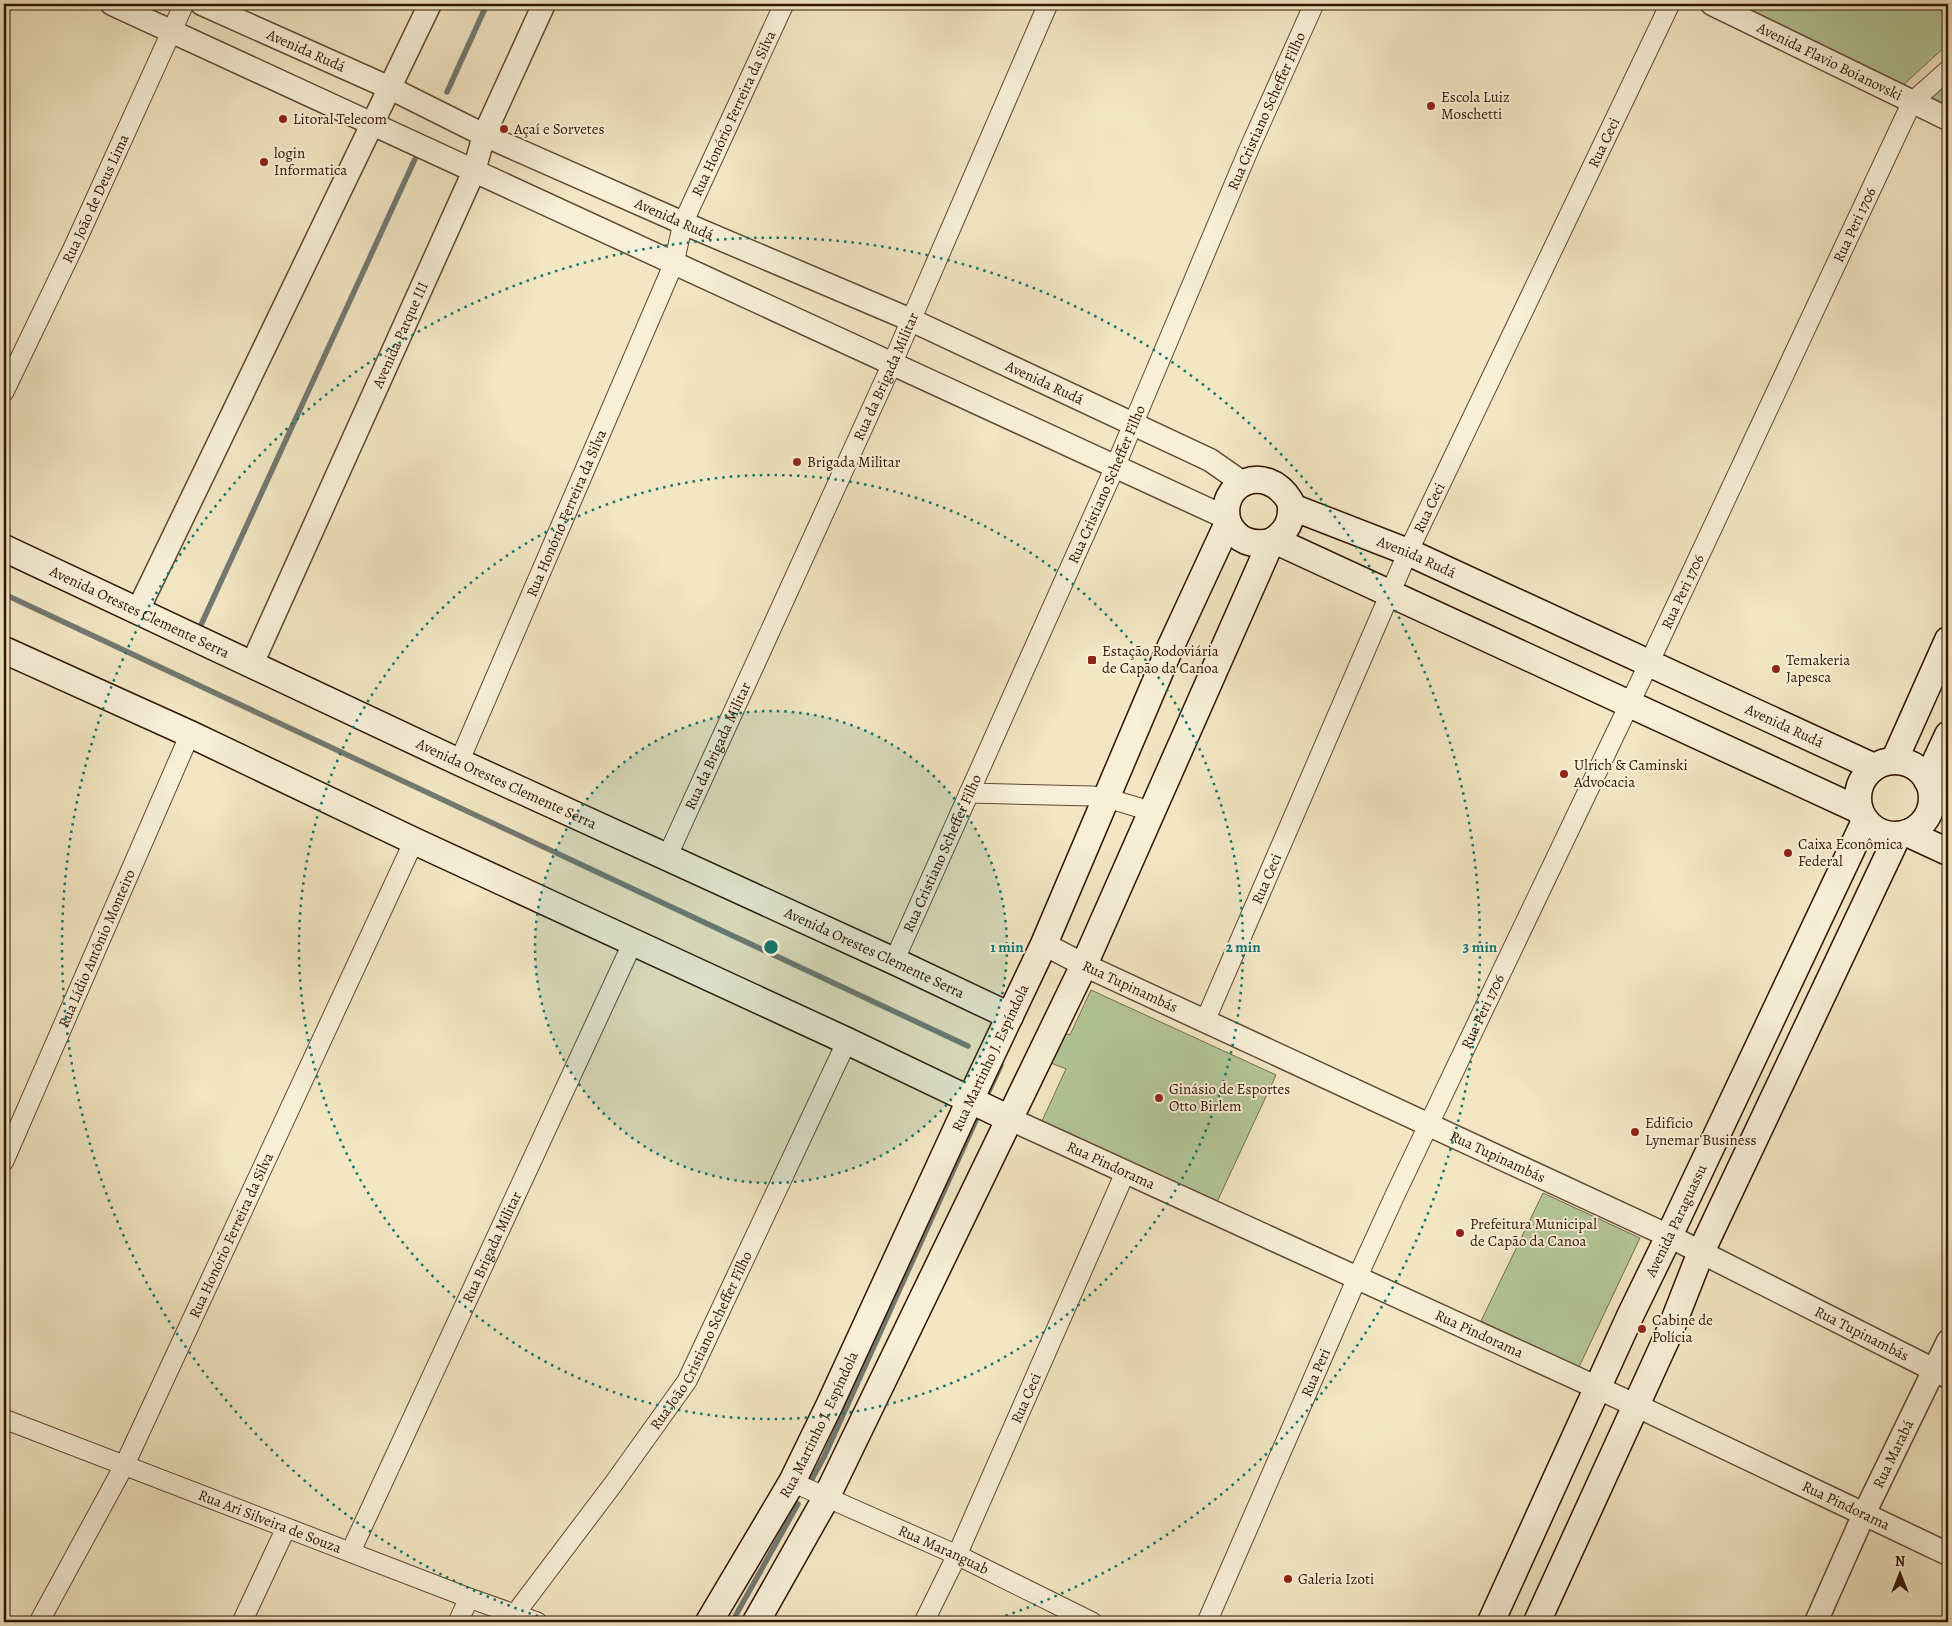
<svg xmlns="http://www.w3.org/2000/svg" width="1952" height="1626" font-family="Alegreya,serif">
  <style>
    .green { fill: #b4c698; stroke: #726d4c }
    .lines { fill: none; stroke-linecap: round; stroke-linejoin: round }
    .stream { stroke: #737971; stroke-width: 5.5 }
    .minor-casing { stroke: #614831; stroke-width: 21 }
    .tertiary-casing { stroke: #614831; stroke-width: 25 }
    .secondary-casing { stroke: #311400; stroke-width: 29 }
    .minor { stroke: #f7efd8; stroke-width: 19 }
    .tertiary { stroke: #f7efd8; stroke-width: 22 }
    .secondary { stroke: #f7efd8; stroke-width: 26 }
    .ring { fill: none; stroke: #0f766e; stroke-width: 2.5; stroke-dasharray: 2.5 5 }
    .poi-dot { fill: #8f2418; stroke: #f7efd8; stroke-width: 2 }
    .labels { text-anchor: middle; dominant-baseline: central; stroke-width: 4; stroke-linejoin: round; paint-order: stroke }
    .street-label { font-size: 15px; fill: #311400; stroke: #f7efd8 }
    .poi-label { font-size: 15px; fill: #311400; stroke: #f7efd8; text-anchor: start }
    .centre { fill: #0f766e; stroke: #f7efd8; stroke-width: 2.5 }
    .ring-label { font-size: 15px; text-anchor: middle; font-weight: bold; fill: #0f766e; stroke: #f7efd8; stroke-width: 4; stroke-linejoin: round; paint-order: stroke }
  </style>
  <rect width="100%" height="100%" fill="#f2e6c3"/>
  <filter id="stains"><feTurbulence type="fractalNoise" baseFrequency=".004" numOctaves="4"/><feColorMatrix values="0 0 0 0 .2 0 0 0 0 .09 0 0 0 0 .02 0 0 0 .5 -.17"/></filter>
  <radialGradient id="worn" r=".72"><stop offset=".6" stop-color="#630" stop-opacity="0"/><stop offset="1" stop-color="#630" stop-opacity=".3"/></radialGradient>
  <path class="green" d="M1722,4h226v40l-46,42z
    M1948,75v34l-23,-11z
    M1091,990l185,85 -59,127 -175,-81 24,-52 -20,-8 14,-29 10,3z
    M1543,1193l97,45 -61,129 -98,-46z"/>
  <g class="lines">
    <path class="stream" d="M447,92l40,-88
      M4,594l964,452
      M200,627l215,-468
      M987,1095l14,-30
      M812,1479l12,-22 152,-337
      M732,1622l66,-118"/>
    <defs>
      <g id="minor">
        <path id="s1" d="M4,392l70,-146 110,-242"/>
        <path id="s2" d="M459,762l215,-499 9,-40 101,-219"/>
        <path d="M969,793l123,3 15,2 43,13"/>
        <path id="s3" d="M667,857l225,-493 156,-360"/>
        <path id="s4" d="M894,961l221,-494 134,-318 65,-145"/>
        <path id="s5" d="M1205,1021l203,-469 262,-548"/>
        <path id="s6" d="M4,1161l186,-427"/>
        <path id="s7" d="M4,1419l465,179 68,24"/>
        <path id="s8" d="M792,1482l165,73 135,67"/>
        <path id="s9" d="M351,1551l282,-609"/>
        <path id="s10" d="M515,1614l99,-131 73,-102 160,-340"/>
        <path id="s11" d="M39,1622l86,-158 289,-623"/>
        <path d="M242,1622l44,-94"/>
        <path d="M458,1622l11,-24"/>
        <path id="s12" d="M924,1622l33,-67 168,-382"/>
        <path id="s13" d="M1207,1622l150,-344 38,-83 254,-532 263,-561 36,-32"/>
      </g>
      <g id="tertiary">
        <path d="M112,4l1115,514"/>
        <path id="s14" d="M202,4l188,84 94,47 199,88 228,97 299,140 33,23"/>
        <path id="s15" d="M1712,4l236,115"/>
        <path d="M138,610l292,-606"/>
        <path id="s16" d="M252,664l222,-493 10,-36 60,-131"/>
        <path id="s17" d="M1044,944l40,21 585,271 279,141"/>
        <path id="s18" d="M1010,1119l625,286 313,149"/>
        <path id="s19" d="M1816,1622l48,-108 84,-173"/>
      </g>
      <g id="secondary">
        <path id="s20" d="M1292,507l116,45 466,215"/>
        <path d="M1228,523c9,18 24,23 43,19"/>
        <path d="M1274,540l585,270"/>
        <path id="s21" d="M4,548l455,214 435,199 116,55"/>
        <path d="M4,650l186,84 224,107 433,200 163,78"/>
        <circle cx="1895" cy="798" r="37"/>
        <path d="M1894,761l54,-121"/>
        <path d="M1927,780l21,-45"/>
        <path d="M1907,833l41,19"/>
        <path id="s22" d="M709,1622l83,-140 37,-76 141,-306 74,-156 126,-296 58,-125c-12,-40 38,-62 62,-22 4,19 -4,32 -19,41l-187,423 -258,533 -70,124"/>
        <path id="s23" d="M1491,1622l140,-308 38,-78 196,-415"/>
        <path d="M1537,1622l133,-291 31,-79 197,-417"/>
      </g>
    </defs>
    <use href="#minor" class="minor-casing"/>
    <use href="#tertiary" class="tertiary-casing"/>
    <use href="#secondary" class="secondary-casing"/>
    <use href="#minor" class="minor"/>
    <use href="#tertiary" class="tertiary"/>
    <use href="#secondary" class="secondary"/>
  </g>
  <circle cx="771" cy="947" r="236" fill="#0f766e" fill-opacity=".12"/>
  <g class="ring">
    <circle cx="771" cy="947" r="236"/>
    <circle cx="771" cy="947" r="472"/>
    <path d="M552 1621A709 709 0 1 1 990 1621"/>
  </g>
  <g class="poi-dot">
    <circle cx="1431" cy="106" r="5"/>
    <circle cx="283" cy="119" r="5"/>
    <circle cx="504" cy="129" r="5"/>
    <circle cx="264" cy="162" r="5"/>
    <circle cx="797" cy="462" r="5"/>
    <rect x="1087" y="655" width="10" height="10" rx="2.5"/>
    <circle cx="1776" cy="669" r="5"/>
    <circle cx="1564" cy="774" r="5"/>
    <circle cx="1788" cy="853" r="5"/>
    <circle cx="1159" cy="1098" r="5"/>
    <circle cx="1635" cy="1132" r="5"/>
    <circle cx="1460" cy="1233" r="5"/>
    <circle cx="1642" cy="1329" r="5"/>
    <circle cx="1288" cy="1579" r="5"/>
  </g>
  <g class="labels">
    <g class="street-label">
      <text stroke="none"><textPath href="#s14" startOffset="114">Avenida Rudá</textPath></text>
      <text stroke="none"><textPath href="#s15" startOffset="131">Avenida Flavio Boianovski</textPath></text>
      <text stroke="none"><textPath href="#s4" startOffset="928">Rua Cristiano Scheffer Filho</textPath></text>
      <text stroke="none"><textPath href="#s2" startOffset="705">Rua Honório Ferreira da Silva</textPath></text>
      <text stroke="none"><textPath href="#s5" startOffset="965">Rua Ceci</textPath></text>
      <text stroke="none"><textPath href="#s1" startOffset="214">Rua João de Deus Lima</textPath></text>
      <text stroke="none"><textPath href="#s14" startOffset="519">Avenida Rudá</textPath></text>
      <text stroke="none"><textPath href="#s13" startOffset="1540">Rua Peri 1706</textPath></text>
      <text stroke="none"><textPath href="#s16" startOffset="361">Avenida Parque III</textPath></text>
      <text stroke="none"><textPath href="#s3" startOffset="528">Rua da Brigada Militar</textPath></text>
      <text stroke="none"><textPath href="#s14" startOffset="924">Avenida Rudá</textPath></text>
      <text stroke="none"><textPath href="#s4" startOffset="522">Rua Cristiano Scheffer Filho</textPath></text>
      <text stroke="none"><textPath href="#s5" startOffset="560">Rua Ceci</textPath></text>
      <text stroke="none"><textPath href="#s2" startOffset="271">Rua Honório Ferreira da Silva</textPath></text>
      <text stroke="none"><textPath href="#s20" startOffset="134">Avenida Rudá</textPath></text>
      <text stroke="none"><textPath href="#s13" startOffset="1135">Rua Peri 1706</textPath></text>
      <text stroke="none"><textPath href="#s21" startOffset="150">Avenida Orestes Clemente Serra</textPath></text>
      <text stroke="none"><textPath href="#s20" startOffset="539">Avenida Rudá</textPath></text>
      <text stroke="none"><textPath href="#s3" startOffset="122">Rua da Brigada Militar</textPath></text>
      <text stroke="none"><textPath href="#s21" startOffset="555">Avenida Orestes Clemente Serra</textPath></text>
      <text stroke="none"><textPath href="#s4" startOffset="118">Rua Cristiano Scheffer Filho</textPath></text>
      <text stroke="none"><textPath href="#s5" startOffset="155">Rua Ceci</textPath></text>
      <text stroke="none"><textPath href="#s6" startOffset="232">Rua Lídio Antônio Monteiro</textPath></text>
      <text stroke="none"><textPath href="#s21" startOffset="960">Avenida Orestes Clemente Serra</textPath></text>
      <text stroke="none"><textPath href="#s17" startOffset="96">Rua Tupinambás</textPath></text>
      <text stroke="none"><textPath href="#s13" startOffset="670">Rua Peri 1706</textPath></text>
      <text stroke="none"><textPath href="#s22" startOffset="631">Rua Martinho J. Espíndola</textPath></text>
      <text stroke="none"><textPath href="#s17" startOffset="501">Rua Tupinambás</textPath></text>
      <text stroke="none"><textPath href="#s18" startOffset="111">Rua Pindorama</textPath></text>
      <text stroke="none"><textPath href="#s23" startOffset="442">Avenida Paraguassu</textPath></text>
      <text stroke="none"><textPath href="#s11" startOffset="432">Rua Honório Ferreira da Silva</textPath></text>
      <text stroke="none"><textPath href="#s9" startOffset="335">Rua Brigada Militar</textPath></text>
      <text stroke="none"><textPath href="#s17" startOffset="906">Rua Tupinambás</textPath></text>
      <text stroke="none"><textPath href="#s18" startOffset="516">Rua Pindorama</textPath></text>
      <text stroke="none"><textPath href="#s10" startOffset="332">Rua João Cristiano Scheffer Filho</textPath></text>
      <text stroke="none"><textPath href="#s13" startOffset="272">Rua Peri</textPath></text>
      <text stroke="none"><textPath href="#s12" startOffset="246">Rua Ceci</textPath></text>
      <text stroke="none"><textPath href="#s22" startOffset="226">Rua Martinho J. Espíndola</textPath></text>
      <text stroke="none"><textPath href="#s19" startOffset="185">Rua Marabá</textPath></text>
      <text stroke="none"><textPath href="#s18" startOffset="921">Rua Pindorama</textPath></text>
      <text stroke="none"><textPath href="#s7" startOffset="285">Rua Ari Silveira de Souza</textPath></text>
      <text stroke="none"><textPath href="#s8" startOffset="166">Rua Maranguab</textPath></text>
    </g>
    <g class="poi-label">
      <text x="1441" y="97">Escola Luiz<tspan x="1441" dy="17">Moschetti</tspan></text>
      <text x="293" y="119">Litoral Telecom</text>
      <text x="514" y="129">Açaí e Sorvetes</text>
      <text x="274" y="153">login<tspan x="274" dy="17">Informatica</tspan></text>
      <text x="807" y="462">Brigada Militar</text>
      <text x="1102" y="651">Estação Rodoviária<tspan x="1102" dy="17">de Capão da Canoa</tspan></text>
      <text x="1786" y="660">Temakeria<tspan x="1786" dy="17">Japesca</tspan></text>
      <text x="1574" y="765">Ulrich &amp; Caminski<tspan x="1574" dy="17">Advocacia</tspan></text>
      <text x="1798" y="844">Caixa Econômica<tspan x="1798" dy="17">Federal</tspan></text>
      <text x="1169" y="1089">Ginásio de Esportes<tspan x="1169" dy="17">Otto Birlem</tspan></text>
      <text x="1645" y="1123">Edifício<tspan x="1645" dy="17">Lynemar Business</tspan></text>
      <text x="1470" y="1224">Prefeitura Municipal<tspan x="1470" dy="17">de Capão da Canoa</tspan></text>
      <text x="1652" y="1320">Cabine de<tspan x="1652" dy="17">Polícia</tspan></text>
      <text x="1298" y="1579">Galeria Izoti</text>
    </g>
  </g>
  <circle cx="771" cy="947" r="8" class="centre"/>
  <g class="ring-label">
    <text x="1007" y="952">1 min</text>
    <text x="1243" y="952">2 min</text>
    <text x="1480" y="952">3 min</text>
  </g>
  <rect width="1952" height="1626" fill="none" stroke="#f2e6c3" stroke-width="20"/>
  <rect x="5" y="5" width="1942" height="1616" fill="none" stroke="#311400" stroke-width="2.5"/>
  <rect x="10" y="10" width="1932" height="1606" fill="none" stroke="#311400"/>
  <g transform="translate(1900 1574)" stroke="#f7efd8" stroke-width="4" paint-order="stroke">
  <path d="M0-4L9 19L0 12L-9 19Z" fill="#311400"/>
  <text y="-8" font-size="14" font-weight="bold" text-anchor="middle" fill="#311400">N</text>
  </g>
  <rect width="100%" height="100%" filter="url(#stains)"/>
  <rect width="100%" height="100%" fill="url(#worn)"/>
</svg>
